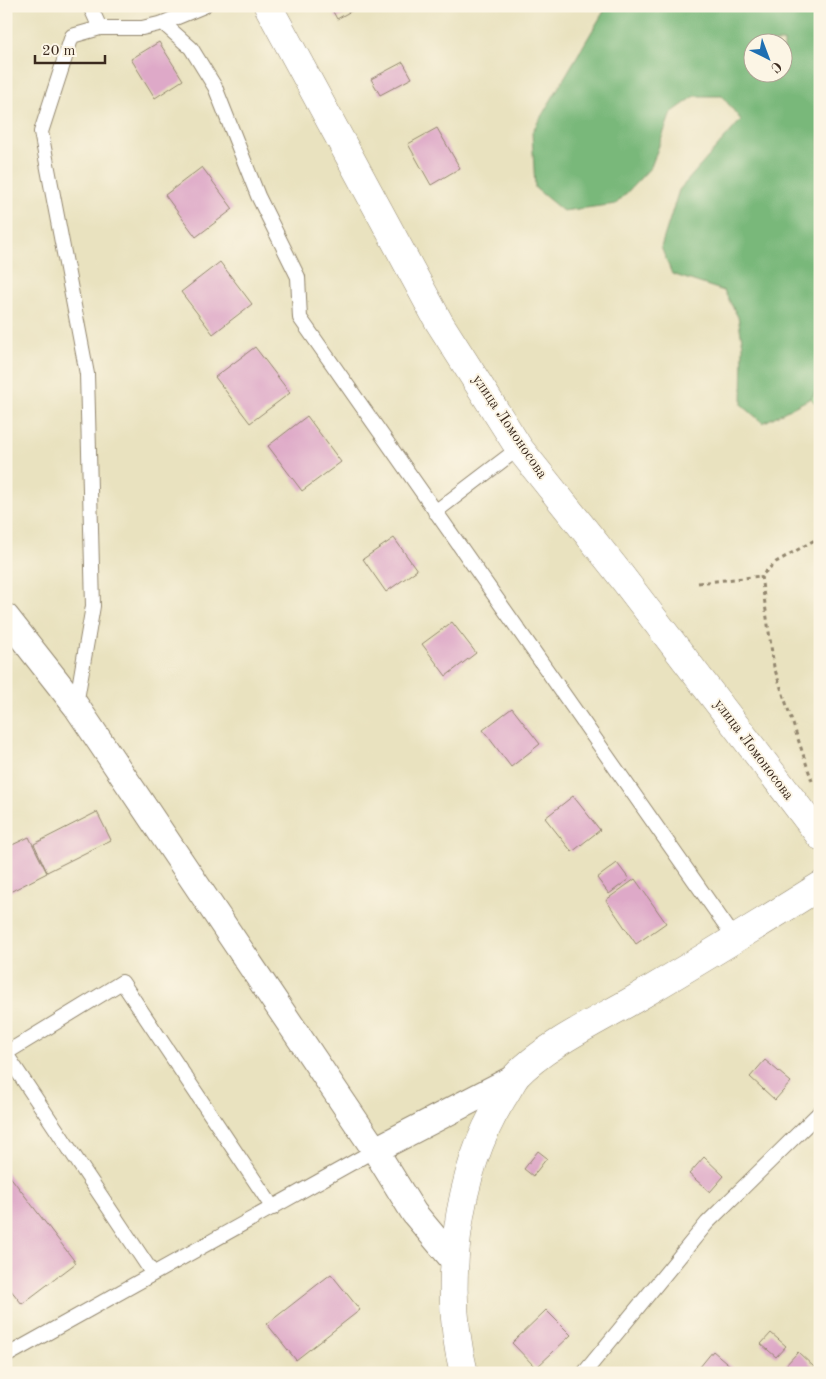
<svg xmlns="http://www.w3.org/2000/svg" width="826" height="1379" font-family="'Old Standard TT',serif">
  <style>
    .green { fill: #97d890; stroke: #698157 }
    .forest { fill: #79b87a; stroke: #5a714c; fill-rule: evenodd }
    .building { fill: #dea9c8 }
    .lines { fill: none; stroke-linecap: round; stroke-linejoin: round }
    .lane-casing { stroke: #92866e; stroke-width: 16 }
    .street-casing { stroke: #92866e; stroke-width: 28 }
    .secondary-casing { stroke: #92866e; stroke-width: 29 }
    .path { stroke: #92866e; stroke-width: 3; stroke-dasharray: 4 4; stroke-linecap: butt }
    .lane { stroke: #fff; stroke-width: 14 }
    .street { stroke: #fff; stroke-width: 26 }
    .secondary { stroke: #fff; stroke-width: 28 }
    .labels { text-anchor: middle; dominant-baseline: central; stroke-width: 4; stroke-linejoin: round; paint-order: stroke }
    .street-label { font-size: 15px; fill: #3b2a1e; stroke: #fcf5e5 }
  </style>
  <rect width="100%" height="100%" fill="#fcf5e5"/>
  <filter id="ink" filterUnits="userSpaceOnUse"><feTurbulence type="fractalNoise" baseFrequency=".02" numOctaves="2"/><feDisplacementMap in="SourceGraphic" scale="10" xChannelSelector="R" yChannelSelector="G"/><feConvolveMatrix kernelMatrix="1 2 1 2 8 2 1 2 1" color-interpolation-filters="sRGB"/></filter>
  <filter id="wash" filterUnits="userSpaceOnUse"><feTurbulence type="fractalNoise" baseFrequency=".0096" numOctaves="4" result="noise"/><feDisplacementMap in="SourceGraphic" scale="20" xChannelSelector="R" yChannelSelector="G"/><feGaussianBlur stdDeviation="1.12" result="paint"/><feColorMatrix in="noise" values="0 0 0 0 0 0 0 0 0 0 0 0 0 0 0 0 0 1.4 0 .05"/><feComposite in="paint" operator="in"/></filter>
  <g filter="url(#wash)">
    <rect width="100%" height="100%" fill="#e9e2bf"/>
    <path class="green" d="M820,385v24l-9,-11z"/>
    <path class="forest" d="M607,6h213v379l-9,13 -48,25 -21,-18 1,-60 -5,-28 -14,-26 -52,-17 -11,-27 18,-57 62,-70 -19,-24h-27l-24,17 -20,54 -35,37 -53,7 -28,-23 -3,-56zM754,42h30v30h-30z"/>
    <g id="blocks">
      <path class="building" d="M330,6h30l-23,13z
        M159,42l24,38 -28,18 -24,-39z
        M403,62l9,16 -32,17 -9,-16z
        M437,128l23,40 -29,17 -23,-41z
        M202,167l31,42 -37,28 -31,-42z
        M220,262l32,42 -39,30 -32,-42z
        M255,347l35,46 -40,30 -35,-46z
        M307,416l34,46 -39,29 -34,-45z
        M394,538l23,32 -31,22 -23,-33z
        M452,622l24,31 -30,23 -24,-32z
        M512,708l28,36 -29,23 -28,-37z
        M573,796l27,34 -28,22 -27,-34z
        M97,812l14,28 -64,32 -13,-28z
        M29,837l18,36 -41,21v-46z
        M617,863l12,16 -20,15 -12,-16z
        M635,879l31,44 -30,21 -30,-44z
        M765,1060l26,22 -16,18 -25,-23z
        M538,1151l9,7 -14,18 -9,-7z
        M704,1157l20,19 -14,16 -21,-18z
        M6,1171l70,92 -54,41 -16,-20z
        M331,1274l29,36 -64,50 -29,-36z
        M546,1310l25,25 -35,33 -24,-25z
        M771,1333l15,13 -10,11 -15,-13z
        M713,1351l26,22h-44z
        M798,1352l16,15 -6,6h-16l-7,-7z"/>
    </g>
  </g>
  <g filter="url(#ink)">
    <use href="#blocks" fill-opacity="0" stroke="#92866e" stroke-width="1"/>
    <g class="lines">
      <defs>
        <path id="lane" d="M90,6l10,22
          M163,23l41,-17
          M435,512l84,-64
          M76,705l17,-99 -6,-232 -46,-242 31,-96 28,-8h42l21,-5 28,25 24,39 43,109 40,81 2,41 436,622
          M6,1053l116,-71 151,226
          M6,1054l147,220
          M6,1356l369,-206
          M584,1373l123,-150 113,-111"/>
        <path id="street" d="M6,617l70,89 299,444 39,63 41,49
          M375,1150l141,-73"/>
        <path id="secondary" d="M268,6l171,316 80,126 96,120 205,268
          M464,1373c-22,-85 -8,-200 38,-274 5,-7 9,-16 14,-23 28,-30 81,-55 117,-76 63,-37 125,-75 187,-114"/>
      </defs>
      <use href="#lane" class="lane-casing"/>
      <use href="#street" class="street-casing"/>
      <use href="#secondary" class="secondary-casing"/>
      <path class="path" d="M698,583l63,-7
        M812,781l-38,-114 -13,-91 15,-14 44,-25"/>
      <use href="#lane" class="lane"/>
      <use href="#street" class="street"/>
      <use href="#secondary" class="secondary"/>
    </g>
  </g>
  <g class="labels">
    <g class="street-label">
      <text transform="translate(509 427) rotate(56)">улица Ломоносова</text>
      <text transform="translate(753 750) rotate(53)">улица Ломоносова</text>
    </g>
  </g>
  <rect width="826" height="1379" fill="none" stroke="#fcf5e5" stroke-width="25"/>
  <g transform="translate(768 58) rotate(138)"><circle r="24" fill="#fcf5e5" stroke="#afa495"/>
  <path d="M0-4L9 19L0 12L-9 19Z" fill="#1f6fb2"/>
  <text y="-8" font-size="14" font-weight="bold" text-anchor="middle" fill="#3b2a1e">С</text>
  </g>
  <path d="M35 55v8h70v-8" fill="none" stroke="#3b2a1e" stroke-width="2.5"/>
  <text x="42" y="55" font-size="15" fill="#3b2a1e" stroke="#fcf5e5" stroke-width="4" paint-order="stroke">20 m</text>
</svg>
